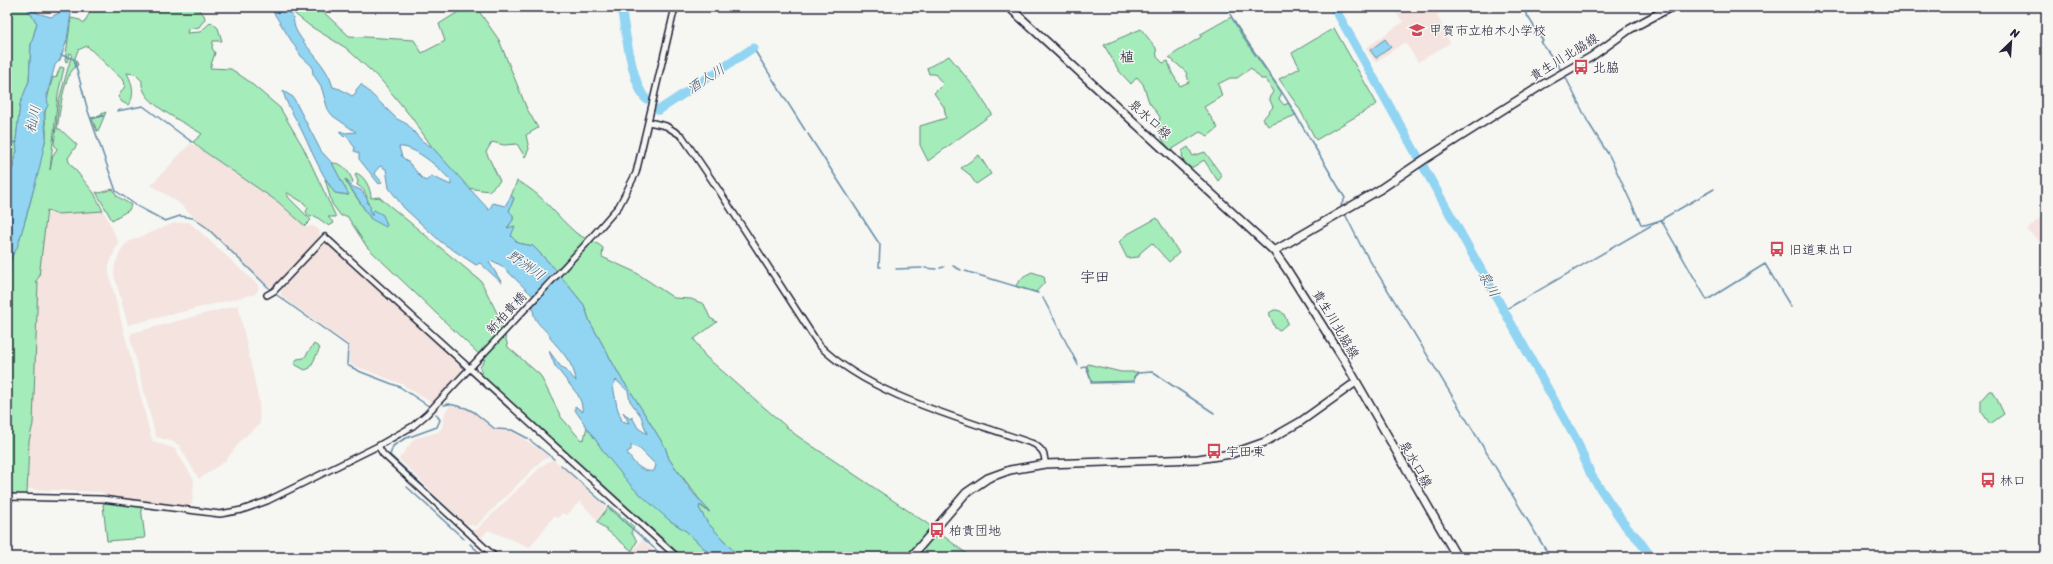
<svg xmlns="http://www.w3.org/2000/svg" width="2053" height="564" font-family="Sriracha,'Klee One',sans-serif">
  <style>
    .built { fill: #f4e3de }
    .green { fill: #a4ecb9; stroke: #63877a }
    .water { fill: #91d5f3; stroke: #658da9; fill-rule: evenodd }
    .pier { fill: #f6f6f2 }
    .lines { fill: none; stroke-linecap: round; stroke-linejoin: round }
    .stream { stroke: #658da9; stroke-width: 1.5 }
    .river { stroke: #91d5f3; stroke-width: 9 }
    .minor-casing { stroke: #22223b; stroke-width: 8 }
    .major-casing { stroke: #22223b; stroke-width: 10 }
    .minor { stroke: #f6f6f2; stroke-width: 5 }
    .major { stroke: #f6f6f2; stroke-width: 7 }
    .labels { text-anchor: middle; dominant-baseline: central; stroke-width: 3; stroke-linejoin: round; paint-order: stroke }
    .poi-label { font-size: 13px; fill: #22223b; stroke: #f6f6f2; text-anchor: start }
    .street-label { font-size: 13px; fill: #22223b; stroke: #f6f6f2 }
    .water-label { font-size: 14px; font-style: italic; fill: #435872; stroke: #f6f6f2 }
    .quarter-label { font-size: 15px; fill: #22223b; stroke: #f6f6f2 }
  </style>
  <rect width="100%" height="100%" fill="#f6f6f2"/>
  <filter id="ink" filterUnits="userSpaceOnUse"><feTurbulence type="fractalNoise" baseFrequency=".025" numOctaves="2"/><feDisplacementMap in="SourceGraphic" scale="8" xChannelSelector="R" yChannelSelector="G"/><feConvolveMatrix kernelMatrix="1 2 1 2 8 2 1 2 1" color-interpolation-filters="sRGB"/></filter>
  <g filter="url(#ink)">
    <path class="built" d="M1392,7h56l-11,8 13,28 -32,19 -13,-20 -30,20 -9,-14 37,-26z
      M191,143l82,56 33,28 7,-1 6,4 1,8 -45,49 -8,-2 -89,-83 -27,-17z
      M48,210l10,4 45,-3 4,7 11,24 -9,23v9l42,163 2,4 22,8 19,31 -2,24 -8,3 -77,-11 -6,-4 -73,-3 1,-48 4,-17 5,-142z
      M2046,212v35l-19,-17z
      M189,222l69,63v5l-3,4 -127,31 -14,-51 1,-10 8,-17 7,-6 45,-18z
      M326,242l135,125 1,5 -30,31 -30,-19 -52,-20 -2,-20 -67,-48 1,-8z
      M238,305l21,97 1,22 -17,14 -18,23 -26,18 -20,-34 -8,-4 -15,-4 -26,-100 2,-4z
      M450,406l15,2 10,5 20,17 17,1 38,26 -9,4 -65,65 -11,-2 -66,-65 15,-20 24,-7 4,-4 3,-15z
      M553,459l53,48 -9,13 -17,-19 -13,14 -5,-2 -4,5 -4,-2 -24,31 -42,-17 -7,8 -7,-6 69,-67z
      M642,540l18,17h-32z"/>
    <path class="green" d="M7,7h19l11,16 -6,22 -2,36 -9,24 -4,35 1,12 -2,3 -8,44z
      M90,7h106l8,8 1,4 -6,8 -11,2 -1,4 13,-1 11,-10 7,6 4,13h-9l-1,7 3,5 -5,15 21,1 16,11 33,28 23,39 33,70h-8l6,6 -5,3 -14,-10 -5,1 -4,-5 2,-4 -4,-5 -18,-11 3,6 22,22 -6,6 -27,-24 -76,-52 -9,-8 9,-8c-16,-11 -63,-31 -60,-53l-7,-7 -8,-1c5,10 9,23 1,32l-6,-3 -4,-5 7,-11 -1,-5 -37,-35 -9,4 -3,8 3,7c-15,8 -18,48 -21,64h3l17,16 -9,13 1,4 25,31 9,18 -45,3 -11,-4 -8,67 -4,5h3l-5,142 -4,17 -2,54 -20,-1v-216c4,-9 3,-18 5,-24 14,-28 22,-65 28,-96 2,-7 5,-14 6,-21 1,-8 -2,-17 -1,-24 2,-12 4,-24 8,-36l3,1 4,-11 4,1 -6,26 -8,76 3,-15 4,-6 -3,-5 5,-44 13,-46 -2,-1 -3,9 -2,-1 6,-43 9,2 4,3 5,-9z
      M286,7h32l31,29 65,4 8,13 23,-12 -6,-17 27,-17h10l23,33 28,69 11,19 -12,7 3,14 -4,8 -8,-13 -13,1 -12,-3 -6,10 14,29 -11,10 -22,-3 -35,-41 -20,-29 -31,-38 -35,-32 -36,-22z
      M1231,17l51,75 -3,7 5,6 5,-2 7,12 -28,11 -5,-7 10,-12 -4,-9 4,-6 -7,-13h-5l-10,-11 -14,10h-7l-12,6 4,12 -18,11 14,21 -10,8 -8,-4 -29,18c-11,-11 -14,-18 -11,-33l-11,-15 -6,-18 -6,-7 -6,7 -12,-13 -15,-26 37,-16 15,19 1,9 6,6 5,-2 4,12 8,13 9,-4 -3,-10 -17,-15 32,-20v-3z
      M1334,28l43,76 -61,36 -17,-32 -20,-29 21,-11 -8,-15z
      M949,56l26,32 17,26 -64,47 -8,-16v-19l26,-8 -2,-11 -10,-14 9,-9 -8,-10h-6l-2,-6z
      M106,112l-8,19h-1l-5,-12 11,-3v-1l-6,1z
      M1188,147l5,9 12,-4 17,24 -4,5 -14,-21 -14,9 -7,-8 -1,-10z
      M979,155l12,19 -15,10 -7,-10 -8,-6z
      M332,163c12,0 16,8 21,18l-1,2 -7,-4 2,4 24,36 2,-4h-2c-4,-11 -2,-25 -14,-30l1,-4 -3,-6 1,-2c9,3 15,16 15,25l8,-1 102,84 20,40 7,26 32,28 21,42 20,23 3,-1 3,-12 19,28 63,65 17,11 27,26h-30l-201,-182 -2,-8 5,-7 -118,-113 -20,-31h-6l-9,-12 -7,-25 10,14 13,2z
      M517,181c24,11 39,35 59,52 8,6 20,8 27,15l-1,9 33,15 39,26 17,1 13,5 6,14 7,4 -23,17 11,17 91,79 129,87 46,35h-232l-32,-35 -8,-14v-3l10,7 -40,-53 -4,-12 -34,-55 -10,-14 -31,-56 -6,-17 -29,-36 -22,-23 -15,-3 -7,-7 1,-8 -5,1 6,-10v-4l-4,-4 5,-13 -3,-2z
      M113,189l4,7 14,9 -2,5 -17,10 -16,-28 4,1z
      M1157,218l22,35 -10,9 -17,-19 -12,10 -1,4 -12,1 -8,-16 7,-7z
      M1032,272l12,4 1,6 -9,10 -19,-5 -1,-2 8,-9z
      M1274,310c9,0 10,4 14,13l-8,7 -5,-2 -6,-15z
      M314,344l6,4 -10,20 -5,2 -11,-6 3,-5 7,-1z
      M1088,364l33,8h17l-4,4 -1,5 -41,1 -5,-16z
      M1989,391h4l11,23 -14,10 -9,-13v-11z
      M105,502l36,5 4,31 -38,3 -4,-36z
      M609,506l25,21 -3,5 6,9 -5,10 -35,-29z"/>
    <path class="water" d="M26,7h8l3,6 14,4 8,-4 2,-6h11l-5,33 -7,20 -5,5 -8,30 1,10 -4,8 2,24 -7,33 -18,65 -4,13 -10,16v-65l5,-30 2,-3 1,-11 2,-3 -1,-12 4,-36 9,-23 2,-36 6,-22z
      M270,7h16c11,11 5,14 11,25 11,19 30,33 36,55l7,2 12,7 4,-3v-3l5,-6 36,35 10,5 15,17 10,6 57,63 4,-7 12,3 6,-10 3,2 -5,13 4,4v5l-6,8 8,-2 -4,10 7,7 15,3 22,23 29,36 6,17 31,56 10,14 34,55 4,12 24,34 17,19 -10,-7 -1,3 8,14 32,35h-26l-27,-26 -17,-11 -36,-32 -27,-33 -31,-45v-4l8,6 -2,-10 -3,-7 -23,-29 -6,-15 12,16 3,1 12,13c-1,-16 -16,-32 -26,-43v-3c-16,-15 -18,-17 -17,-39l-31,-30 -9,-5 -4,1 13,21 -22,-20 -4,2 -35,-23 -37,-34 -15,-20 -3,-19 -6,-3 -6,7 8,9 -3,2 -20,-25v-6l-5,-2 1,-3 -9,-13 -2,2 -5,-5 1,-1 5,2 11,-1 -23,-16 -5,-6 -7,-24 -8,-12 -1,-8 -11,-10zM399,147c15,-2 42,22 52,34v4l-20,-9 -5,5c-9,-5 -12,-16 -24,-24zM616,380l12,11 2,10 11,15 6,18 -9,-6 -6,-11 -2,2 -7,-7 6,11 -7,-2 -5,-14 -4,-21zM631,445l9,4 16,16 -2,6c-12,2 -22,-9 -27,-19l4,-2z
      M1385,39l6,8 -15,11 -6,-8z
      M283,91l10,6 28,54 11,12 17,32 -14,-2c-15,-20 -24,-44 -35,-66 -6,-12 -14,-23 -17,-36z
      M345,179l8,8 8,3 7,10 -1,3 3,3 1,9h2l-1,-3 2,-2 9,5 4,10 -1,2 -15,-8z"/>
    <path class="pier" d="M557,268l5,6 -32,34 1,-11z"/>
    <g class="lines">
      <path class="stream" d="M1226,7l17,30 42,60 57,96 3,5 -4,7 2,3
        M1522,7l21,34 -2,1 21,29
        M753,48l52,82
        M61,55l13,4 14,52 28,80 21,15 28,15 15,-5 13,2 13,9 65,63
        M1564,74l24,48 22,35 31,67 4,1 16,-5
        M117,111l26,-5 49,36
        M91,118l12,-2
        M808,134l72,111 -1,22h2
        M7,144l10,-2
        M1345,214l16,32 189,311
        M1661,220l46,80 58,-36 26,43
        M953,266l8,4
        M925,268l11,1
        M940,268l4,-1
        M896,269l26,-1
        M965,271l73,22
        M274,293l74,53 -1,19 14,7 39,15 30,20
        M1043,298l35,67
        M1503,311l211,-122
        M1082,368l4,-2 4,12
        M1091,381v2l43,-1v-5l4,-4 14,-1 62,41
        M444,405l5,-1 17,4 8,4 21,17 17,1 15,8 27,21
        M436,414l4,6 -3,7 -33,12 -11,7 -3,9 90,84
        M561,465l45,40
        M407,487l57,52
        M609,508l55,49
        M470,544l14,13"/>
      <path class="river" d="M621,7c4,21 11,78 25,92
        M1334,7l243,434 14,34 36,53 11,11 13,18
        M658,109l1,1 94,-62"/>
      <defs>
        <path id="minor" d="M649,122l17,4 16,10 36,53 101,156c50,51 148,75 215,99 9,6 11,10 11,20
          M267,295l7,-4 51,-54 352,320
          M378,446l5,8 112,103
          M7,497l95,2 118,15 22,-4 25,-9 111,-55 35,-20 14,-12 157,-168 35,-40 17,-33 39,-166"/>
        <path id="major" d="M1009,7l265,244 12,17 58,92 113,197
          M1274,251l105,-61 46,-31 117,-74 49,-28 39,-28 41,-22
          M911,557l55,-64 22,-15 22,-8 35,-6 153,-5 33,-5 34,-12 35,-20 56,-40"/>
      </defs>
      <use href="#minor" class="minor-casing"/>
      <use href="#major" class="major-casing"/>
      <use href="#minor" class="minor"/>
      <use href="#major" class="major"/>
    </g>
  </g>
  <defs>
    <symbol id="school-bare" viewBox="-9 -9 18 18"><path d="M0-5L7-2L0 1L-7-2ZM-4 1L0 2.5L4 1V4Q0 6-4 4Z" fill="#d1495b" stroke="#f6f6f2" stroke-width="2.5" paint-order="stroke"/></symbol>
    <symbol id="bus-bare" viewBox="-9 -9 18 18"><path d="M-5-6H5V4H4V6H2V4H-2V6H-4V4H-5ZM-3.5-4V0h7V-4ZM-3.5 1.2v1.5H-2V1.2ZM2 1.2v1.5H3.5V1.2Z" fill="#d1495b" stroke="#f6f6f2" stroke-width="2.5" paint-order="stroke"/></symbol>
  </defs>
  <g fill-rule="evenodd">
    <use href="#school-bare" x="1406" y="19" width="22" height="22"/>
    <use href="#bus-bare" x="1570" y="56" width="22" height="22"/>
    <use href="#bus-bare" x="1766" y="238" width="22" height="22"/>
    <use href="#bus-bare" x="1203" y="440" width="22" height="22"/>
    <use href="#bus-bare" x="1977" y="469" width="22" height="22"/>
    <use href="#bus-bare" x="926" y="519" width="22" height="22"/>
  </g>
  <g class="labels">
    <g class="poi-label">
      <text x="1429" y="30">甲賀市立柏木小学校</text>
      <text x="1593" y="67">北脇</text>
      <text x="1789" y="249">旧道東出口</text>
      <text x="1226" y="451">宇田東</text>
      <text x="2000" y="480">林口</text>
      <text x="949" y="530">柏貴団地</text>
    </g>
    <g class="street-label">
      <text transform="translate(1564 57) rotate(-32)">貴生川北脇線</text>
      <text transform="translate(1150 119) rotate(42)">泉水口線</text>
      <text transform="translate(506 313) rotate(-47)">新柏貴橋</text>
      <text transform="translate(1336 324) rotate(59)">貴生川北脇線</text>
      <text transform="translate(1416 464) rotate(60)">泉水口線</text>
    </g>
    <g class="water-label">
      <text transform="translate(706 79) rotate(-33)">酒人川</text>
      <text transform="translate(33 119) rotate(-78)">杣川</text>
      <text transform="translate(526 265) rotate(35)">野洲川</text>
      <text transform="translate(1489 284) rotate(61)">泉川</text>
    </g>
    <g class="quarter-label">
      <text x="1127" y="57">植</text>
      <text x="1095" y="277">宇田</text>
    </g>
  </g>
  <rect width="2053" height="564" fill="none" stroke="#f6f6f2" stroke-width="24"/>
  <rect x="12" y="12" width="2029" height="540" fill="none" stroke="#22223b" stroke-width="1.5" filter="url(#ink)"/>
  <g transform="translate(2011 42) rotate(25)" stroke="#f6f6f2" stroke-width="3" paint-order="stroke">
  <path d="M0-3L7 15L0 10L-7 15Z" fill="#22223b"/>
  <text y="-6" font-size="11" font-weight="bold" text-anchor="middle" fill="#22223b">N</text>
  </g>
</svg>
